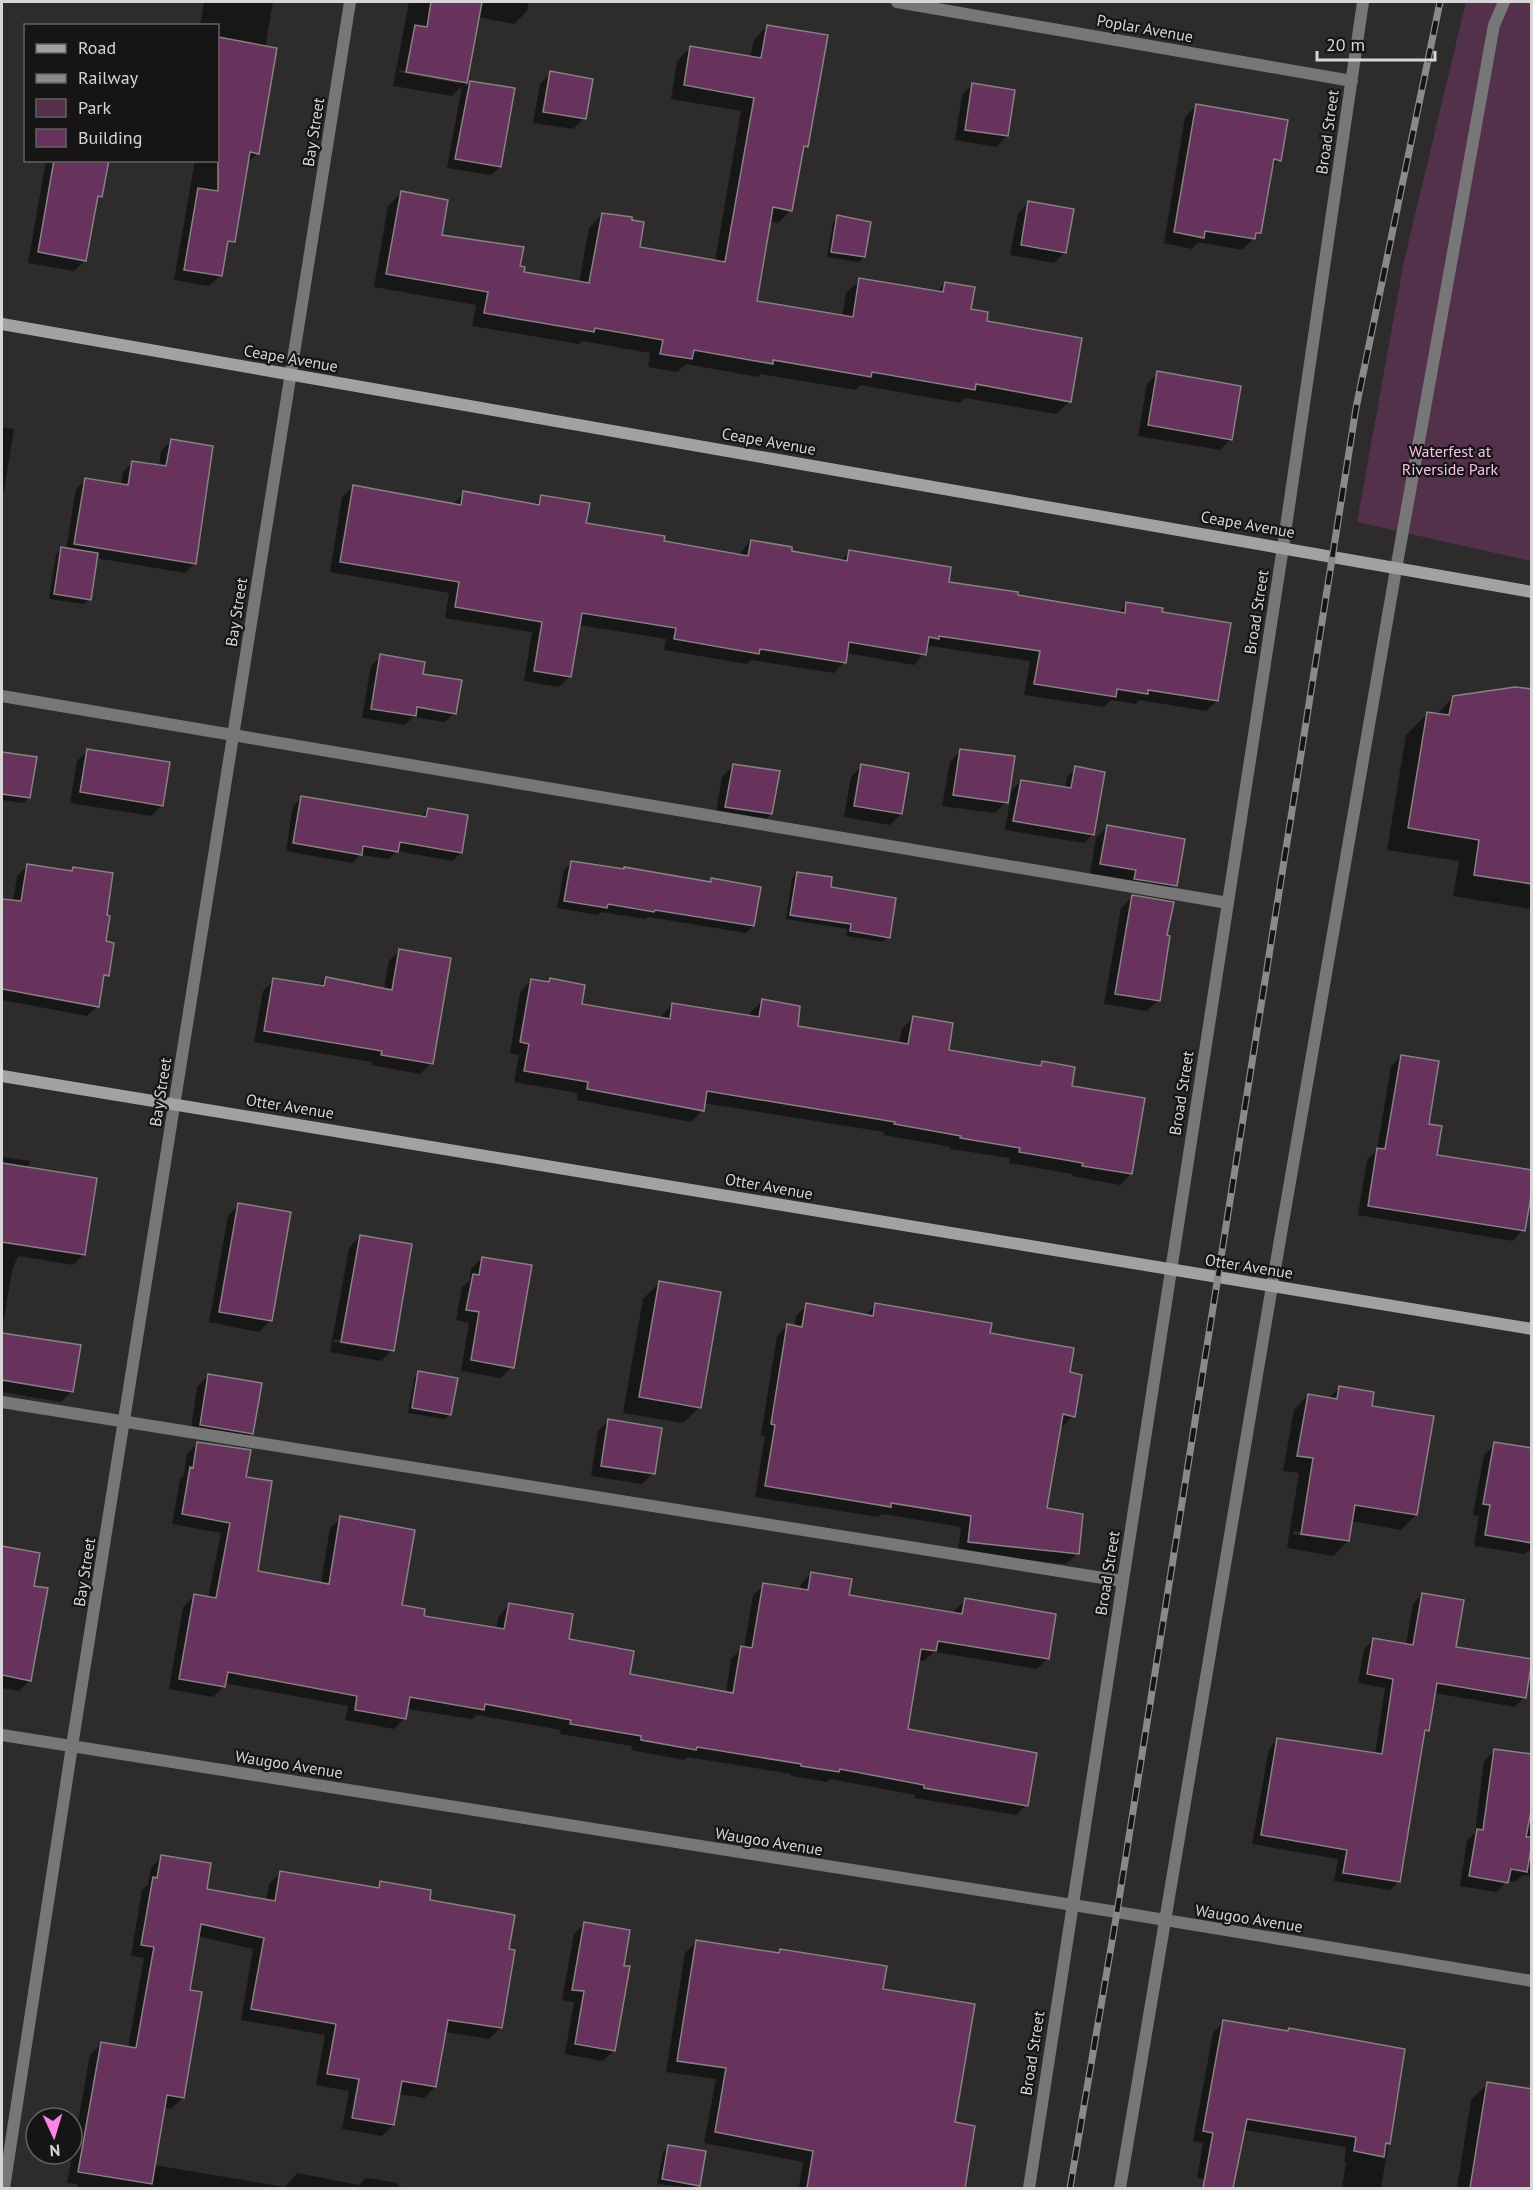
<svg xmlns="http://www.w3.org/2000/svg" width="1533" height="2190" font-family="'PT Sans',sans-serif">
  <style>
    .green { fill: #53314a }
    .shadow { fill: #0007; fill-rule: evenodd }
    .building { fill: #67325b; stroke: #858284; stroke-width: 1.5 }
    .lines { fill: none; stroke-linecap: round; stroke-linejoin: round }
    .lane { stroke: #787778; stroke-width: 12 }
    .street { stroke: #787778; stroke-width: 12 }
    .secondary { stroke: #a3a1a2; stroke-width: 12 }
    .rail-casing { stroke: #8c898b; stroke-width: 7 }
    .rail { stroke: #161415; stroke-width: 4.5; stroke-dasharray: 14; stroke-linecap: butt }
    .labels { text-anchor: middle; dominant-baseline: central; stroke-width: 4.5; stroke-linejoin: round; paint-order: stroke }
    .street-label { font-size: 16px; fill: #d7d5d6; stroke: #161415 }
    .park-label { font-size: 16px; fill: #f5c2e7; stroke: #161415 }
  </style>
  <rect width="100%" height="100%" fill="#2e2b2d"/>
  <path class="green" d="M1466,2h65v559l-174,-39 47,-261z"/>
  <path class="shadow" d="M204,2h69l-8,46 -7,105 -12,11 -19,72 -7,40 -11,10 -35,-6 21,-120h23v-134h-18z
    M409,2h120l-2,9 -13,13 -36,-7 -13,70 5,-5 30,85 -9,8 -44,-7 15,-82 -10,10 -59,-10zM399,70l58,10v3l-58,-11z
    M767,26l40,120 -6,6 -10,58 -13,13 -9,-1 -14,80 87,15 4,-24 14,-13 76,13 9,-10 25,27 100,91 -14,13 -91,-16 -5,5 -100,-18 -4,5 -95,-16 -3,3 -72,-13 -9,8 -29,-5 2,-14 -68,-12 -3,3 -107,-18 4,-21 -102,-18 14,-81 13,-13 39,43 79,31 3,6 57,10 10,-55 13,-14 36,34 77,13 26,-150 -70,-12 6,-38 14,-14 59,11 4,-18z
    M551,73l33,45 -11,11 -40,-6 7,-39z
    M973,84l34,52 -11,11 -41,-7 7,-45z
    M1196,106l83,54 -8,8 -11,64 -18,18 -44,-8 -6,7 -28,-6 21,-126z
    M46,160h62l-7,36 -5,6 -11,58 -11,11 -46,-8z
    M1029,202l36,50 -11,11 -44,-8 8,-42z
    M838,217l26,40 -5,5 -32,-5 6,-35z
    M1158,373l73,66 -11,11 -82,-14 9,-52z
    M2,427l12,2 -10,62 -2,2z
    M171,441l24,122 -10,10 -89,-15 -7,41 -5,5 -35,-5 7,-45 5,-5 5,1 10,-61 10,-9 35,5 2,-13 10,-10 26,5 2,-16z
    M353,487l99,18 12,-12 69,13 9,-9 42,27 78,18 78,14 1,-4 10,-11 40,11 49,9 10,-9 97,31 69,14 101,17 10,-10 33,9 57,88 -11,10 -67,-11 -3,4 -25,-4 -7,7 -80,-12 6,-34 -100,-15 -16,19 -68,-12 -2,9 -10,11 -83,-13 -4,4 -83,-14 2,-11 -87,-14 -9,51 -11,11 -35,-6 8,-49 -87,-14 4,-25 -119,-21 12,-75z
    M381,656l40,19 33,38 -9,9 -32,-5 -8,8 -43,-7 9,-52z
    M1532,691v218l-79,-13 6,-35 -72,-11 19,-115 21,-21 9,1 17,-17z
    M88,750l74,55 -11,11 -81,-13 7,-42z
    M961,750l45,52 -11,11 -53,-7 8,-44z
    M2,754l27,44 -6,5 -21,-3z
    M733,766l38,48 -11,11 -45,-7 7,-41z
    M862,766l39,48 -11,11 -46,-8 7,-40z
    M1076,768l17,66 -9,9 -79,-13 7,-40 9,-9 44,8 2,-12z
    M302,798l119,19 7,-8 33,44 -9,8 -55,-10 -9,8 -28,-4 -8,8 -66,-12 7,-45z
    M1107,827l68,58 -11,11 -74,-22 6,-36z
    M571,863l137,20 4,-4 41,47 -7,7 -98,-16 -3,2 -44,-7 -3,3 -41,-7 7,-38z
    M28,865l41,7 4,-4 32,48 -1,26 3,33 -5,5 -4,26 -11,10 -85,-16v-100l11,2 4,-26z
    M797,873l32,15 59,49 -5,5 -37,-6 1,-7 -61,-10 6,-41z
    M1132,897l34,40 -8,63 -11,11 -43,-7 17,-96z
    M400,950l31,113 -11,11 -49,-9 1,-3 -118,-20 9,-51 11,-11 44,7 8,-8 58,10 5,-28z
    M550,980l31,25 80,15 1,-5 11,-11 77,13 1,-5 11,-11 35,26 102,17 3,-15 11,-11 34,33 91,16 4,-4 28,24 61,86 -11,12 -48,-9v-2l-63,-11 1,-5 -60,-9 1,-2 -67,-12v-3l-181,-29 -1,8 -11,11 -114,-22 1,-7 -64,-11 5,-27 -9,-2 10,-61 11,-11 16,2z
    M1401,1056l26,69 8,31 88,74 -10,11 -155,-26 9,-55 10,-10 14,-84z
    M2,1157l28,4 -2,8 56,85 -11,11 -55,-9 -6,15 -10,60z
    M239,1204l31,117 -11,11 -50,-10 19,-106z
    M360,1236l32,114 -11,11 -51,-9 19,-104zM334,1339l51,9v3l-52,-9z
    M482,1258l30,109 -11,11 -40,-7 8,-48 -13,-3 6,-33 8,-7 1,-11z
    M659,1283l41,124 -17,16 -60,-10 20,-114z
    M807,1305l58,11 11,-11 112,29 80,40 5,42 -11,11 -3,-1 -13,83 32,44 -12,11 -108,-11 3,-26 -79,-13 -4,3 -123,-20 10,-61 -4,-1 16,-99 11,-11 6,2 2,-11z
    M2,1334l77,13 -7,44 -11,11 -59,-10z
    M419,1372l31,42 -5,5 -37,-6 6,-35z
    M208,1376l44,57 -11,11 -51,-8 7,-49z
    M1339,1388l31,19 46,108 -15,15 -50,-9 -3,20 -15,15 -46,-8 12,-75 -16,-2 11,-61 14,-15 20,4zM1294,1531l44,7v3l-45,-7z
    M609,1420l44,53 -11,11 -51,-8 7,-45z
    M198,1443l46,35 12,94 65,12 9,-56 11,-10 59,88 23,11 73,12 3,-13 10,-11 120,70 97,18 5,-34 11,-11h2l9,-53 11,-10 36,6 1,-7 11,-11 35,23 107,18 1,-4 11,-11 89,16 -8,44 -10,10 -103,-17 -10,9 -6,-1 -12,71 120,74 -10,10 -102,-17 1,-3 -85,-16 -3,3 -36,-6v-2l-104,-17 -3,3 -53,-10 1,-4 -72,-12 1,-4 -84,-15 -5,4 -65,-10 -2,9 -11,11 -49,-9 3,-14 -124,-23v3l-11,11 -44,-8 14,-82 11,-11 14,2 13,-65 -49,-9 8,-45 4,-4 3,-21z
    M1495,1444l37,6v99l-8,5 -50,-8 5,-30 -6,-1 11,-60z
    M4,1548l29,39 -3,93 -11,11 -17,-3v-138z
    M1422,1594l33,54 69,49 -9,10 -81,-14 -6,37 -5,5 -24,146 -9,9 -56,-9 4,-22 -86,-15 17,-95 9,-10 97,15 10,-66 -27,-5 6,-34 9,-9 33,5 7,-41z
    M1494,1751l38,55v70l-10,-1 -7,7 -8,-2 -10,12 -37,-6 7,-46 8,-7 9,-72z
    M162,1856l43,34 61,11 3,-17 11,-11 95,16 6,-6 47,18 79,50 -7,77 -11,11 -44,-7 -10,55 -11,11 -26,-4 -5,31 -11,11 -40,-7 7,-38 -33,-6 9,-50 -84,-15 12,-71 -56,-13 -9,55 -5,107 -12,11 -7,-1 -10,57 131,22 12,-14 62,12 7,-7 32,5v3l12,2h-332v-4l-11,-1 23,-128 12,-12 26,5 16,-90 -13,-2 11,-66 6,-5 3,-17z
    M585,1923l37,44 -8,83 -11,11 -38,-7 9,-52 -12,-2 12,-66z
    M697,1941l80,14 3,-4 101,39 72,134 10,64h4h-168l4,-26 -99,-19 12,-64 -50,-7 19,-119z
    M1223,2022l64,10 2,-3 115,22 -23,137h-39l4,-26h-2l2,-15 -102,-17 -7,43 -11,10 -29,-5 6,-35 -10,-2 20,-108z
    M1488,2083l44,7v98h-75l14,-88z
    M669,2146l30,39 -4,3 -38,-4 6,-32z"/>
  <path class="building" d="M431,2h51l-15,81 -61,-11 9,-47 12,2z
    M767,25l61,10 -20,112 -4,-1 -12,65 -19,-4 -16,94 96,16 6,-39 84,14 2,-10 30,5 -4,22 17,3 -1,9 95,17 -11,64 -95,-18 -1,6 -103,-18 -1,5 -98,-17v4l-79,-14 -2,9 -32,-5 3,-14 -68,-12 -1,4 -110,-19 4,-21 -102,-18 15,-83 47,9 -6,35 82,12 -4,19 5,1 -1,5 65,11 13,-70 30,4v3l12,2 -4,25 85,15 29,-164 -70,-13 6,-39 71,12z
    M218,37l59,11 -18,106 -9,-2 -15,90 -7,-1 -6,35 -38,-6 14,-82 20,3z
    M550,71l43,8 -7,40 -43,-7z
    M470,81l45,7 -14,79 -46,-8z
    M972,83l43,7 -7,46 -43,-6z
    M1196,104l92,16 -7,41 -7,-2 -13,74h-5l-1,6 -50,-8 -1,7 -30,-6z
    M54,160h55l-7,37 -4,-1 -12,65 -48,-9z
    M1028,201l46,8 -8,44 -45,-8z
    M837,215l34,7 -6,35 -34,-5z
    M1157,371l84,15 -9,54 -84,-15z
    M171,439l42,7 -17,118 -122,-20 11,-66 43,7 4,-24 34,5z
    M353,485l108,20 2,-14 76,14 2,-10 49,8 -4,20 79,13 -1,5 84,15 3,-16 41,7v4l55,10 2,-11 102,17 -2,15 69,10v3l107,18 1,-11 37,6 -1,4 69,11 -13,78 -70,-11v4l-31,-5 -1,8 -82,-13 6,-33 -101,-15v3l-10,-2 -3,18 -77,-13 -3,21 -86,-14 -1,5 -85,-15 2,-11 -94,-15 -11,64 -37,-6 8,-49 -87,-15 4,-25 -119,-20z
    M61,547l37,6 -7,47 -37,-6z
    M380,654l45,8 -2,12 39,6 -6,34 -39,-7 -1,9 -45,-7z
    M1515,687l17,2v195l-58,-9 5,-35 -71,-12 19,-116 22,3 4,-19z
    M87,749l83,13 -7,44 -83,-14z
    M960,749l55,7 -7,47 -55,-8z
    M2,752l35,5 -7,41 -28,-4z
    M733,764l47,7 -8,43 -47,-7z
    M861,764l48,9 -7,41 -48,-8z
    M1075,766l30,6 -11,63 -81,-14 8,-41 50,8z
    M301,796l125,21 2,-9 40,7 -6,38 -62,-11 -2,10 -35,-6 -1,9 -69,-12z
    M1107,825l78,14 -8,47 -43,-7 2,-9 -36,-6z
    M571,861l53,8v-2l87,15v-4l50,9 -7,39 -99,-16 -1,2 -46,-8 -1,4 -43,-7z
    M27,864l45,7 1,-4 40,6 -6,42 3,1 -4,25 8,2 -5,33 -5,-1 -5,32 -97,-18v-90l19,2z
    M797,872l35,5 -1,10 65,11 -6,40 -40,-7 1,-7 -61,-9z
    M1132,895l42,7 -7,33 3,1 -10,65 -45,-7z
    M399,949l52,9 -18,106 -52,-9 1,-4 -118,-20 9,-53 51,8 2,-9 66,13z
    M550,978l35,7 -3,19 88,15 2,-16 87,14 3,-18 38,7 -2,20 110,18 5,-28 40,7 -4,27 92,16 1,-5 33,6 -3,19 73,12 -13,76 -50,-8 1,-3 -64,-11 1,-4 -60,-10 1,-2 -67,-12 1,-2 -188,-31 -3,20 -117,-22 1,-7 -64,-11 5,-27 -9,-2 11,-63 18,3z
    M1401,1055l38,6 -10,63 13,2 -5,29 95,15v20l-7,41 -157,-25 9,-58 8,1z
    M2,1163l95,15 -12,77 -83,-13z
    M238,1203l53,9 -19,109 -53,-9z
    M360,1235l52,9 -18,107 -53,-9z
    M482,1257l50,8 -18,103 -43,-8 8,-48 -13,-2 7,-36 6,1z
    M659,1281l62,11 -20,116 -62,-11z
    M806,1303l67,13 2,-13 117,20 -2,10 84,15 -4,24 12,3 -7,42 -12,-3 -16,94 36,6 -4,40 -111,-12 3,-26 -80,-13v4l-126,-21 10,-61 -4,-1 16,-100 15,3z
    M2,1333l79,12 -8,47 -71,-12z
    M418,1371l40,7 -7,37 -39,-7z
    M208,1374l54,9 -9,51 -53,-9z
    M1339,1386l35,6 -2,14 62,10 -17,99 -62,-10 -6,36 -48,-7 12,-76 -16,-2 11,-62 29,5z
    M608,1419l54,9 -7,46 -54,-8z
    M197,1442l54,8 -5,27 26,4 -14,90 71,13 11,-68 75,14 -13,75 23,4 -1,7 80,13 5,-26 64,11 -4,25 65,12 -4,23 103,19 8,-47 11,2 11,-65 45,7 3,-18 41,7 -3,16 113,19 3,-16 91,16 -7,45 -111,-18 -2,10 -15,-2 -13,80 129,24 -9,53 -104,-18v-3l-84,-16 -1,3 -38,-6v-2l-104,-17 -1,3 -55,-10v-4l-71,-12 1,-4 -86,-16 -1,6 -74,-13 -4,22 -51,-9 2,-14 -129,-24 -3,15 -46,-8 15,-85 22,4 14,-75 -48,-9 8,-47 3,1z
    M1494,1442l38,6v95l-47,-8 5,-30 -7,-1z
    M2,1546l38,7 -6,33 14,2 -17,93 -29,-6z
    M1422,1593l42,7 -8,47 76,12 -6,39 -89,-15 -8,48 -4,-1 -25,152 -57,-9 4,-23 -86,-15 16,-97 105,16 11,-75 -26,-5 6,-36 40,7z
    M1494,1749l38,5v52l-6,31h6v6l-5,29 -16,-3 -3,14 -39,-7 8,-47 6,1z
    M161,1855l50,8 -4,26 68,12 5,-30 99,17 1,-7 51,9 -1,10 85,15 -6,34 6,1 -13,78 -54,-8 -12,67 -34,-6 -8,44 -42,-7 7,-39 -32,-5 9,-50 -85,-15 13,-71 -63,-14 -11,66 12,2 -18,106 -17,-3 -15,89 -74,-12 23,-130 35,6 18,-101 -13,-2 12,-68 4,1z
    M584,1922l46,8 -6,36h6l-15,85 -40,-7 9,-53 -12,-1z
    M696,1940l83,13 1,-4 107,17 -4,23 92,15 -20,118 20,4 -10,62h-158l6,-37 -98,-19 11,-64 -49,-7z
    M1223,2020l65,11 1,-3 116,21 -15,95 -4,-1 -2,14 -30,-6 2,-14 -109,-18 -14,69h-30l10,-55 -10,-2z
    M1487,2082l45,7v99h-62z
    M668,2145l38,6 -6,35 -38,-7z"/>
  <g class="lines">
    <path class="lane" d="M1396,569l98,-544 10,-23
      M2,696l1226,207
      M2,1402l1120,179"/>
    <path class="street" d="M897,2l455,79
      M2,1735l1115,177 415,69
      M4,2188l68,-442 278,-1744
      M1029,2188l254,-1641 80,-545
      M1120,2188l152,-902 124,-717"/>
    <path class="secondary" d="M2,324l1530,268
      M2,1076l1530,253"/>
    <defs>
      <path id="rail" d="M1070,2188l47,-276 239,-1504 84,-406"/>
    </defs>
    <use href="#rail" class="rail-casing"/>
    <use href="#rail" class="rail"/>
  </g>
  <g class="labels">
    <g class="street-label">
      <text transform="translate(1145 28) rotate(10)">Poplar Avenue</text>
      <text transform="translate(313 132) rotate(-81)">Bay Street</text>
      <text transform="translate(1327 132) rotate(-82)">Broad Street</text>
      <text transform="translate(291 358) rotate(10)">Ceape Avenue</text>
      <text transform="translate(769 441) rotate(10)">Ceape Avenue</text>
      <text transform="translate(1248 524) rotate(10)">Ceape Avenue</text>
      <text transform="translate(236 612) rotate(-81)">Bay Street</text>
      <text transform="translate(1256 612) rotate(-81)">Broad Street</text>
      <text transform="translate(160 1092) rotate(-81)">Bay Street</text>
      <text transform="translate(1181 1093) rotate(-81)">Broad Street</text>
      <text transform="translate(290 1106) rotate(9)">Otter Avenue</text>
      <text transform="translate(769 1186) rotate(10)">Otter Avenue</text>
      <text transform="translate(1249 1266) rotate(9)">Otter Avenue</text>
      <text transform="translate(84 1572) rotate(-81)">Bay Street</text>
      <text transform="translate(1107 1573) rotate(-81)">Broad Street</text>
      <text transform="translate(289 1764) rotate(9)">Waugoo Avenue</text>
      <text transform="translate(769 1841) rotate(9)">Waugoo Avenue</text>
      <text transform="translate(1249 1918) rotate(9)">Waugoo Avenue</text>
      <text transform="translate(1032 2053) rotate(-81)">Broad Street</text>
    </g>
    <g class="park-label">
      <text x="1450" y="451">Waterfest at<tspan x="1450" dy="18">Riverside Park</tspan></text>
    </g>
  </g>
  <rect width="1533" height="2190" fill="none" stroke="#d7d5d6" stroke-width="6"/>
  <rect x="24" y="24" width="195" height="138" fill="#161415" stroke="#636162" stroke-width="1.5"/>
  <rect x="36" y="44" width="30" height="9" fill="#a3a1a2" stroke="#636162" stroke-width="1.5"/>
  <text x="78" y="54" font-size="18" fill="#d7d5d6">Road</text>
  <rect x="36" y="74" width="30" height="9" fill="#8c898b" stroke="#636162" stroke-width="1.5"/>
  <text x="78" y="84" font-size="18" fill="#d7d5d6">Railway</text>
  <rect x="36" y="99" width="30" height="18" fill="#53314a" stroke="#636162" stroke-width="1.5"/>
  <text x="78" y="114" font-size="18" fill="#d7d5d6">Park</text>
  <rect x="36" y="129" width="30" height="18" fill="#67325b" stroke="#636162" stroke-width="1.5"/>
  <text x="78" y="144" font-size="18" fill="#d7d5d6">Building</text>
  <g transform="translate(54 2136) rotate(176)"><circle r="28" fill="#161415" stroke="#636162" stroke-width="1.5"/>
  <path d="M0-4.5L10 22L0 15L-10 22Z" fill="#fd86e2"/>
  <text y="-9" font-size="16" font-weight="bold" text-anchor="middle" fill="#d7d5d6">N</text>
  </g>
  <path d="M1317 51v9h118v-9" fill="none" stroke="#d7d5d6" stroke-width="3"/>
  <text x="1326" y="51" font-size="18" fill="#d7d5d6" stroke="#161415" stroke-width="4.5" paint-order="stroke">20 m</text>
</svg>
